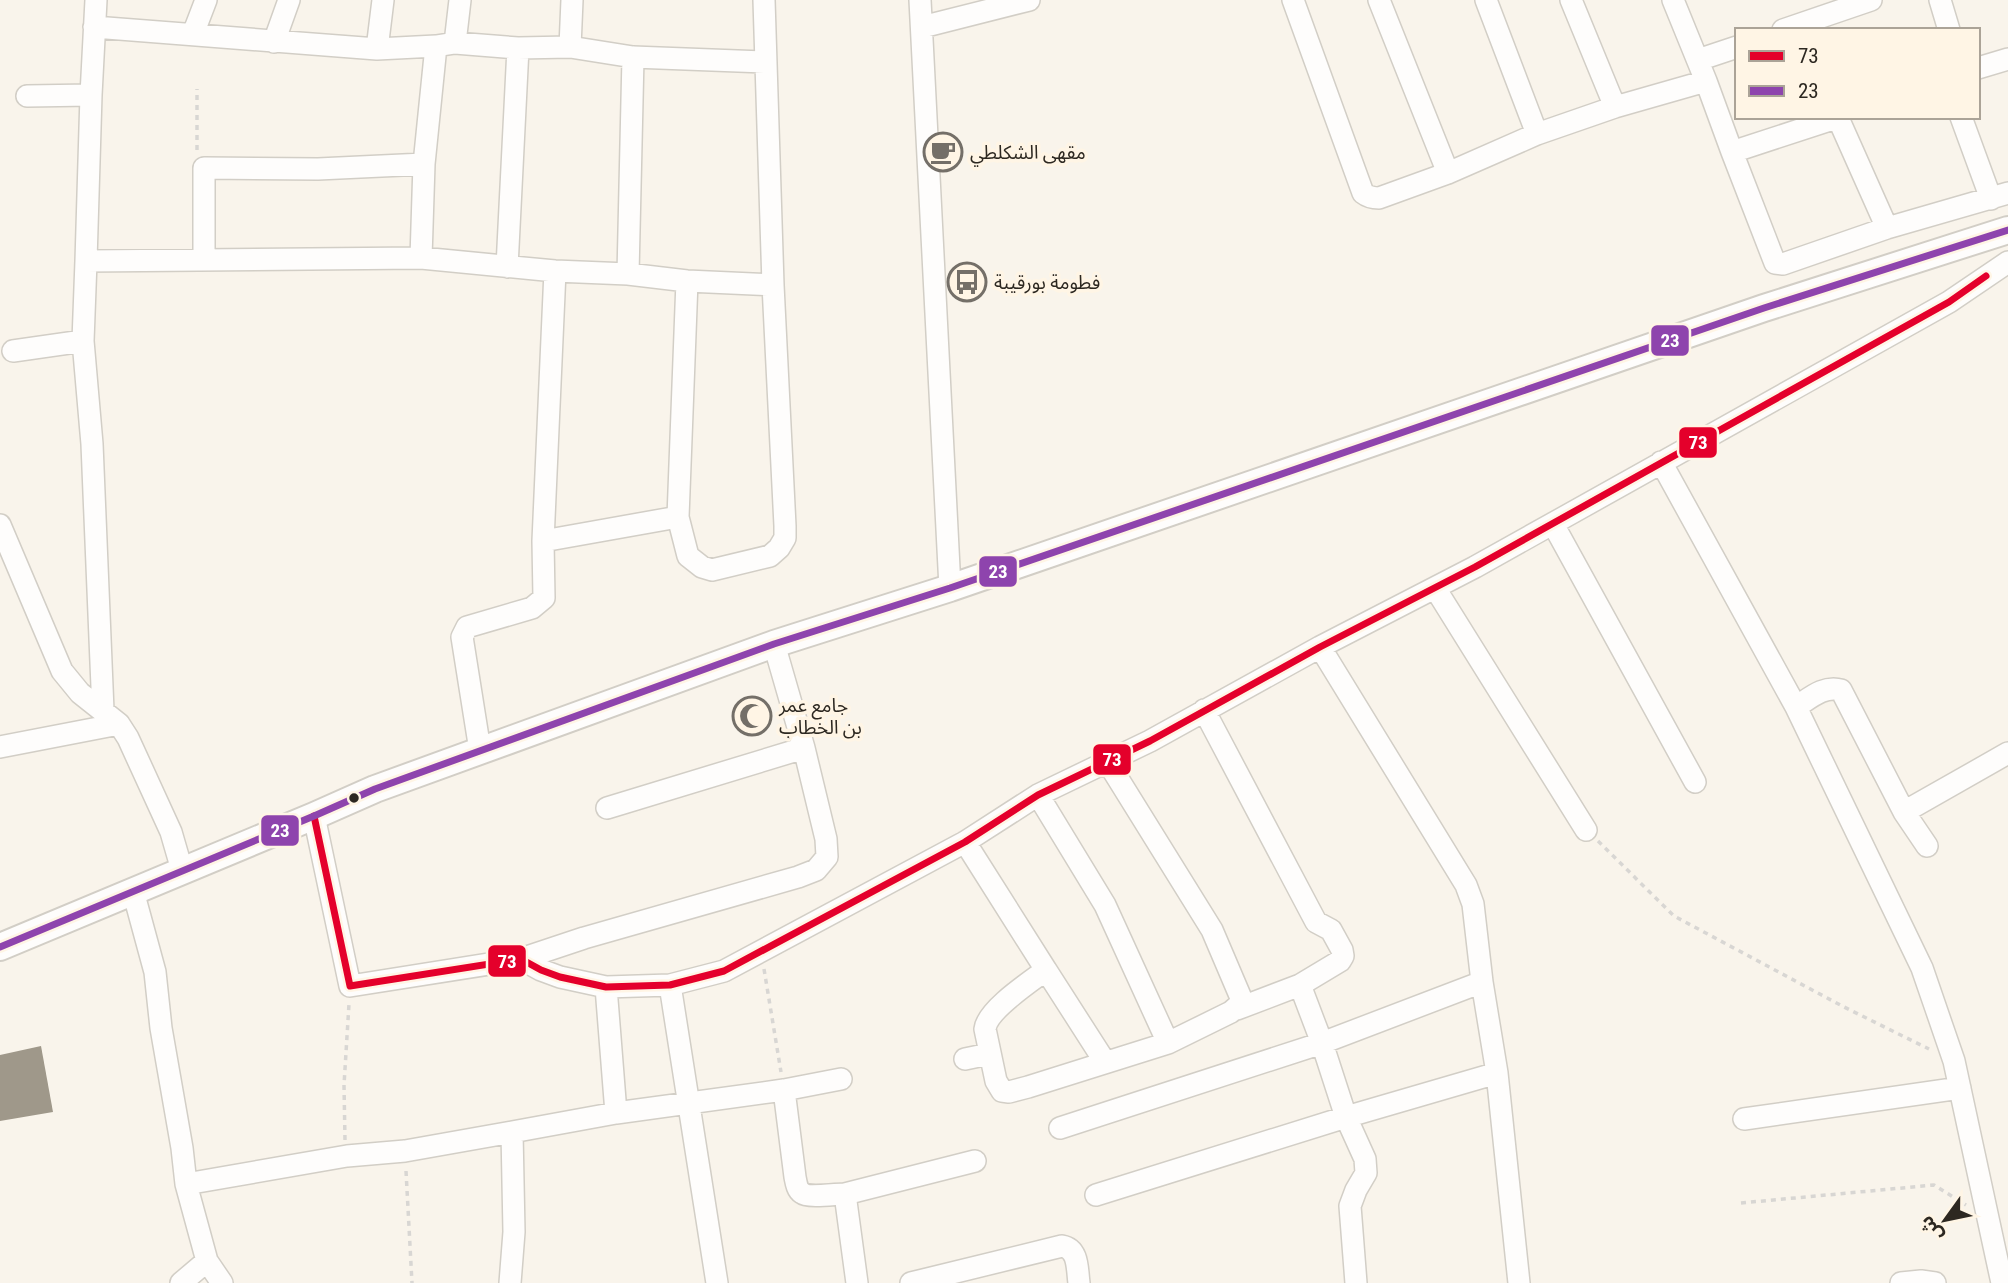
<svg xmlns="http://www.w3.org/2000/svg" width="2008" height="1283" font-family="'Roboto Condensed','Noto Sans Arabic',sans-serif">
  <style>
    .building { fill: #9f988a }
    .lines { fill: none; stroke-linecap: round; stroke-linejoin: round }
    .minor-casing { stroke: #d2cec6; stroke-width: 24 }
    .major-casing { stroke: #d2cec6; stroke-width: 30 }
    .path { stroke: #d8d6d3; stroke-width: 3.5; stroke-dasharray: 5 5; stroke-linecap: butt }
    .minor { stroke: #fefdfc; stroke-width: 21 }
    .major { stroke: #fefdfc; stroke-width: 26 }
    .bus-1-casing { stroke: #fff5e5; stroke-width: 12 }
    .bus-2-casing { stroke: #fff5e5; stroke-width: 12 }
    .bus-1 { stroke: #e4002b; stroke-width: 7 }
    .bus-2 { stroke: #8e44ad; stroke-width: 7 }
    .bus-dot { fill: #2d2821; stroke: #fff5e5; stroke-width: 2.5 }
    .labels { text-anchor: middle; dominant-baseline: central; stroke-width: 7; stroke-linejoin: round; paint-order: stroke }
    .poi-label { font-size: 19px; fill: #2d2821; stroke: #fff5e5; text-anchor: start }
    .line-badge { stroke: #fff5e5; stroke-width: 2.5 }
    .badge-label { font-size: 19px; text-anchor: middle; font-weight: bold; fill: #fff }
  </style>
  <rect width="100%" height="100%" fill="#f9f4eb"/>
  <path class="building" d="M41,1046l12,66 -53,9v-66z"/>
  <g class="lines">
    <defs>
      <path id="minor" d="M764,0l9,285
        M920,0l30,588
        M1293,0l70,193c5,4 9,5 16,5l69,-25 89,-39 78,-27 91,-26
        M1379,0l69,173
        M1486,0l51,134
        M1571,0l44,107
        M1673,0l33,81 26,71 43,111 8,1 104,-36 121,-35
        M1940,0l9,30
        M94,27l283,22 59,-3
        M922,27l107,-27
        M1783,30l88,-30
        M193,34l13,-34
        M274,42l15,-42
        M455,43l5,-43
        M570,47l63,10 132,5
        M377,49l6,-49
        M1698,60l39,-13
        M1978,68l30,-9
        M27,96l64,-1
        M1961,117l30,82
        M1838,118l49,110
        M1732,152l107,-35
        M421,258l134,13 73,3 59,7 86,4 12,241v12l-6,10 -9,8 -58,14 -10,-3 -14,-11 -10,-39 -135,24 1,57 -12,10 -65,19 -5,10 18,113
        M204,260v-92l114,1 106,-5
        M86,261l5,-166 5,-95
        M507,267l11,-219
        M628,274l5,-217
        M13,351l70,-10
        M1661,462l135,245c14,-9 28,-22 45,-17l63,122 23,34
        M678,517l9,-236
        M1553,524l142,258
        M0,525l62,146 18,22 39,31 9,14 43,94 11,38
        M543,541l12,-270
        M1435,588l151,242
        M1320,647l146,238 7,19 9,78 15,91 22,210
        M1796,707l126,261 32,93 48,222
        M1204,710l112,212 15,8 11,20 1,6 -3,5 -40,24 22,58 24,74 151,-44
        M103,711l-11,-267 -9,-103 3,-80 335,-3 3,-94 12,-118 19,-3 63,5 52,-1 2,-47
        M0,747l119,-23
        M1038,795l67,110 63,138
        M607,808l197,-60
        M1904,812l104,-59
        M314,816l36,170 171,-27 20,11 19,7 46,10 64,-2 54,-14 241,-129 73,-47 112,-54 170,-94 155,-80 474,-265 59,-40
        M965,842l81,128c-16,12 -59,40 -61,59l11,52 6,10 7,1 19,-5 140,-44 63,-31 9,-8 1,-6 -29,-68 -105,-169
        M133,891l22,81 6,56 21,120 4,36 21,77 15,22
        M521,959l63,-21 214,-61 18,-7 11,-13 -1,-18 -22,-91 -30,-104
        M1046,970l59,92
        M670,985l47,298
        M606,987l10,126
        M1237,1009l63,-24
        M965,1059l24,-5
        M784,1090l11,87c1,5 2,13 7,16 6,5 34,1 43,1l12,89
        M1744,1119l216,-31
        M1060,1128l262,-85 160,-61
        M186,1184l161,-28 58,-5 107,-19
        M845,1194l130,-33
        M1096,1195l250,-78 19,42 1,14 -10,17 -6,16 6,77
        M181,1283l26,-22
        M510,1283l4,-51 -2,-100 104,-19 168,-23 57,-11
        M911,1283l151,-37c17,3 15,23 17,37
        M1901,1283l20,-2 14,2"/>
      <path id="major" d="M0,947l314,-131 61,-27 399,-145 176,-56 814,-280 244,-78"/>
    </defs>
    <use href="#minor" class="minor-casing"/>
    <use href="#major" class="major-casing"/>
    <path class="path" d="M197,150v-61
      M1598,841l76,75 170,91 85,42
      M764,969l17,103
      M345,1140l-1,-55 5,-81
      M406,1171l6,112
      M1741,1203l193,-18 32,20"/>
    <use href="#minor" class="minor"/>
    <use href="#major" class="major"/>
    <defs>
      <path id="bus-1" d="M314,816l36,170 171,-27 20,11 19,7 46,10 64,-2 54,-14 241,-129 73,-47 112,-54 170,-94 155,-80 474,-265 37,-26"/>
      <path id="bus-2" d="M0,947l314,-131 61,-27 399,-145 176,-56 814,-280 244,-78"/>
    </defs>
    <use href="#bus-1" class="bus-1-casing"/>
    <use href="#bus-2" class="bus-2-casing"/>
    <use href="#bus-1" class="bus-1"/>
    <use href="#bus-2" class="bus-2"/>
  </g>
  <defs>
    <symbol id="cafe-ring" viewBox="-11 -11 22 22"><circle r="9.5" fill="#fff5e5" stroke="#746f68" stroke-width="1.5"/><path d="M-5.5-4.5H6V0H3Q3 3.5 0 3.5H-2.5Q-5.5 3.5-5.5 0ZM3-3.2v2h1.7v-2ZM-6 4.5H4V6H-6Z" fill="#746f68"/></symbol>
    <symbol id="bus-ring" viewBox="-11 -11 22 22"><circle r="9.5" fill="#fff5e5" stroke="#746f68" stroke-width="1.5"/><path d="M-5-6H5V4H4V6H2V4H-2V6H-4V4H-5ZM-3.5-4V0h7V-4ZM-3.5 1.2v1.5H-2V1.2ZM2 1.2v1.5H3.5V1.2Z" fill="#746f68"/></symbol>
    <symbol id="mosque-ring" viewBox="-11 -11 22 22"><circle r="9.5" fill="#fff5e5" stroke="#746f68" stroke-width="1.5"/><path d="M3.5-4.9A6 6 0 1 0 3.5 4.9A5 5 0 1 1 3.5-4.9Z" fill="#746f68"/></symbol>
  </defs>
  <g fill-rule="evenodd">
    <use href="#cafe-ring" x="921" y="130" width="44" height="44"/>
    <use href="#bus-ring" x="945" y="260" width="44" height="44"/>
    <use href="#mosque-ring" x="730" y="694" width="44" height="44"/>
  </g>
  <circle class="bus-dot" cx="354" cy="798" r="6"/>
  <g class="labels">
    <g class="poi-label">
      <text x="970" y="152">مقهى الشكلطي</text>
      <text x="994" y="282">فطومة بورقيبة</text>
      <text x="779" y="705">جامع عمر<tspan x="779" dy="22">بن الخطاب</tspan></text>
    </g>
  </g>
  <g class="line-badge">
    <rect x="1650" y="324" width="40" height="33" rx="7" fill="#8e44ad"/>
    <rect x="1678" y="426" width="40" height="33" rx="7" fill="#e4002b"/>
    <rect x="978" y="555" width="40" height="33" rx="7" fill="#8e44ad"/>
    <rect x="1092" y="743" width="40" height="33" rx="7" fill="#e4002b"/>
    <rect x="260" y="814" width="40" height="33" rx="7" fill="#8e44ad"/>
    <rect x="487" y="944" width="40" height="34" rx="7" fill="#e4002b"/>
  </g>
  <g class="badge-label">
    <text x="1670" y="347">23</text>
    <text x="1698" y="449">73</text>
    <text x="998" y="578">23</text>
    <text x="1112" y="766">73</text>
    <text x="280" y="837">23</text>
    <text x="507" y="968">73</text>
  </g>
  <rect x="1735" y="28" width="245" height="91" fill="#fff5e5" stroke="#aba397" stroke-width="2"/>
  <rect x="1749" y="51" width="35" height="10" fill="#e4002b" stroke="#aba397" stroke-width="2"/>
  <text x="1798" y="63" font-size="21" fill="#2d2821">73</text>
  <rect x="1749" y="86" width="35" height="10" fill="#8e44ad" stroke="#aba397" stroke-width="2"/>
  <text x="1798" y="98" font-size="21" fill="#2d2821">23</text>
  <g transform="translate(1945 1220) rotate(237)" stroke="#fff5e5" stroke-width="5" paint-order="stroke">
  <path d="M0-5L12 26L0 18L-12 26Z" fill="#2d2821"/>
  <text y="-10" font-size="19" font-weight="bold" text-anchor="middle" fill="#2d2821">ش</text>
  </g>
</svg>
